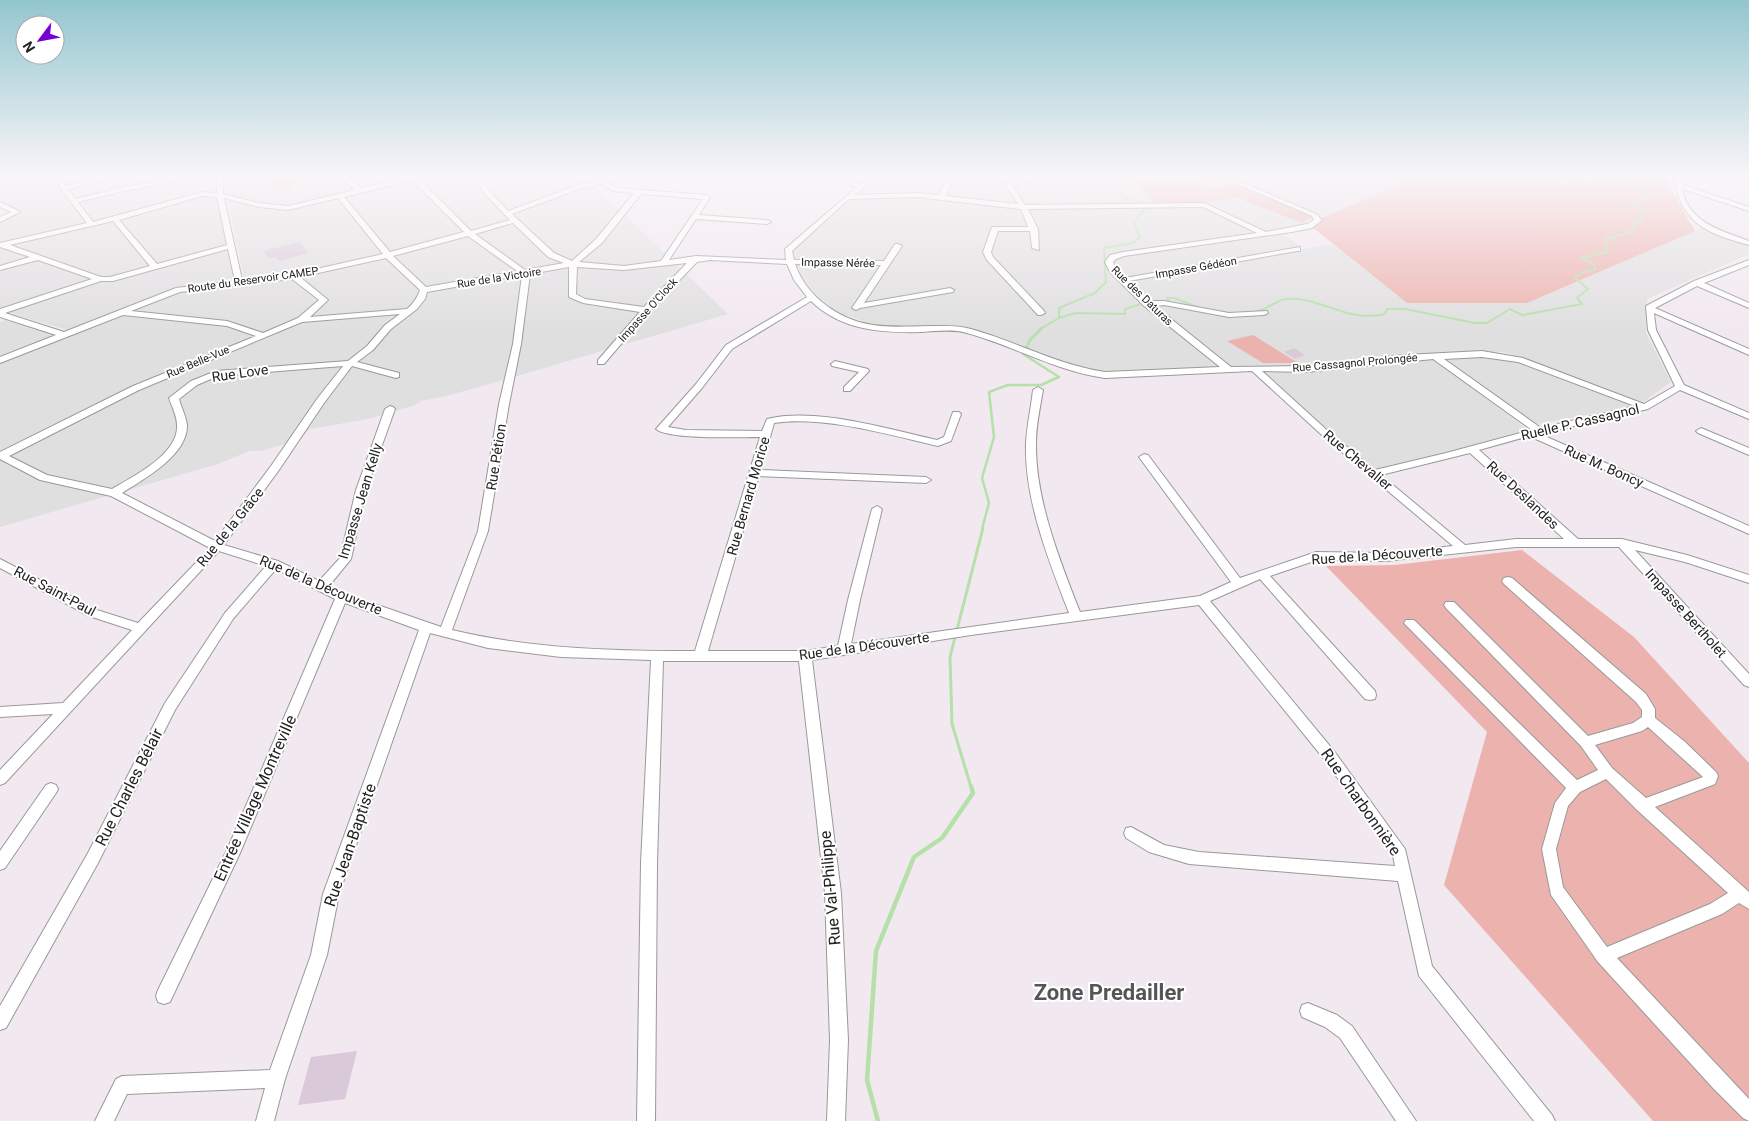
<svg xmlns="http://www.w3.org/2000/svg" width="1749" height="1121" font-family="Roboto,sans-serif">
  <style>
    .residential { fill: #e0dfe0; fill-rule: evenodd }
    .grass { fill: #ecb3ae }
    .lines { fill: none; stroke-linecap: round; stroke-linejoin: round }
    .stream-far3 { stroke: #b5e0a9; stroke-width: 2 }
    .stream-far2 { stroke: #b5e0a9; stroke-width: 2.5 }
    .stream-far1 { stroke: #b5e0a9; stroke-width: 3 }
    .stream { stroke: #b5e0a9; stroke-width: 4.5 }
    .building { fill: #d9c9d9 }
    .minor-casing { stroke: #999; stroke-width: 2 }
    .minor { fill: #fff; fill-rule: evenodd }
    .labels { text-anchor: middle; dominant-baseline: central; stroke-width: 4; stroke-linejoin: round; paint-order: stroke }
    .far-street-label { font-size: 11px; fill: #222; stroke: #fff }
    .street-label { font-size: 14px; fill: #222; stroke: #fff }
    .near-street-label { font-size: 16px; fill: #222; stroke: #fff }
    .near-district-label { font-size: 22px; font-weight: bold; fill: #555; stroke: #fff }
  </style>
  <rect width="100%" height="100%" fill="#f2e9f0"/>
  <path class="residential" d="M0,175h201l-76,13 -47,11 -15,-16 -9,2 19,19 13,19 -86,20v-22l23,-9 -23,-10z
    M215,175l2,17 -19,-1 -57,20 -47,11 -13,-21 45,-12z
    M222,175h49l1,15 24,-14 7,-1h173l20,31 13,15 -148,38 -72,16 -45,5 -13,-66 -10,-25z
    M479,175h104l145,139 -221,65 -64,18 -22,4 -8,5 -45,13 -58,10 -11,11 -38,11h-11l-35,14 -215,62v-166l185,-71 104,-12 230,-55 -22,-22z
    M883,175h498l21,9 -80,34 -10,9 -102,12 -93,15 -8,3 -2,10 115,99 -130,8 -130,-48h-83l-50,-16 -40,-47 1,-9 15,-17 27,-19 23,-24zM1192,181l22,8 23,-6 65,40 -68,-26 -10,3 -86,-18z
    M208,195l10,2 6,41 12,44 -44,3 -18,4 -107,41 -67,-20v-62l141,-33z
    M1702,228l47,17v9l-102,45 -1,34 25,49 -29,21 -111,-43 -28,-8 -58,1 -143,12 -72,1 -75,-57 -26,-28 203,-37 75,59h120z
    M1281,233l21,14 -177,32 -13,-13v-5l2,-3z
    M6,320l51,15 -57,23v-36z
    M1498,356l22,4 115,46 -102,19 -92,-67z
    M1434,359l94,71 -79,23 -72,16 -47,-36 -65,-60z"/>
  <path class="grass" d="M271,175h32l-7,1 -4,12 -20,3z
    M1381,175h263l20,2 31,54 -168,72h-120l-95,-76 10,-9 79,-34z
    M1192,181l22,8 23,-6 77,33 -12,7 -68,-26c-26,9 -54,5 -81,5l-16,-20z
    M1253,335l45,28h-35l-36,-22z
    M1522,550l112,87 115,126v358h-96l-209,-236 43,-153 -161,-166 69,-1z"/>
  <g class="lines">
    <path class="stream-far3" d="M1166,302l3,-1 -2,-3h8l24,10
      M1254,312c14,-2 22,-12 32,-13 35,-3 59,24 99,15l2,-5h18l70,14h12l23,-14 12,6 60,-11 -5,-6 11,-9 -13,-11 8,-6 13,-3 -3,-5 -12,-6 26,-6 -1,-13 28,-8 -1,-8 9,-3 1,-11 -13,-6 15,-5 -30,-23
      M1059,318v-10l36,-15 11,-11 -2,-34 30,-5 6,-7 -7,-13 15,-18 -27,-9 -1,-7 8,-4v-10
      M1040,329l19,-11 16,-5 50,1v-5l19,-6"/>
    <path class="stream-far2" d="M982,529l7,-26 -7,-25 12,-41 -5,-45 19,-7h33l18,-8 -36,-23 7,-14 12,-12"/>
    <path class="stream-far1" d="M971,787l-19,-63 -2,-67 33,-129"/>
    <path class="stream" d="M878,1121l-11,-41 9,-129 38,-94 28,-19 31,-45 -2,-7"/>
  </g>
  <path class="building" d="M299,242l10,11 -30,8 -3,-4 -7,2 -6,-8z
    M1294,348l11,7 -10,4 -11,-7z
    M357,1051l-12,48 -47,6 13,-48z"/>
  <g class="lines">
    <defs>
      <path id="minor" d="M197,175h14l-87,16 -46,11 15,20 109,-30 15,1 -1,-18h6l1,19 36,9 29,3 67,-16 -17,-15h7l16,13 48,-11 -1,-2h7l56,56 39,-11 -26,-27 -10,-18h6l9,16 19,20 70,-26 24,-5 3,-5h6l-1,3 18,-3h13l-33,8 9,5 90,7 3,2 -11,18 68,5 4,2 -4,2 -71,-5 -27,41 27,-4 90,4 -1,-11 72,-62 -45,-12h11l38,9 12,-9h7l-26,20 63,-2 22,2 10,-20h6l-9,21 72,8 -13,-20 1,-1 35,-8h12l-41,10 13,20 179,-2 62,29 41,-8 7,-4 -2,-4 -95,-41h8l91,39 6,6 -10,8 -20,4 -168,24 -8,3 -3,3 3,7 9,9 175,-31v4h-3l-168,30 20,20h15l65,12 38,-2 1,2 -4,2 -35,2 -65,-12 -9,1 76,61 75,-1 99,-11 77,-4 41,7 121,46 31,-18 -27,-56 -2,-24 48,-25 55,-21v5l-45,18 45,20v5l-52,-22 -42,22 94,41v6l-95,-42 2,17 28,55 65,28v6l-69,-29 -32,19 -108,25 209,92v8l-220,-98 -50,14 99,89h44l65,16 62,20v8l-64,-21 -50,-12 114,124v13l-5,-2 -125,-138h-103l-130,14 -69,-1 -47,16 105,115 1,4 -1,4 -5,1 -5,-1 -105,-120 -50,22 124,150 71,98 27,117 120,149 3,6h-21l-115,-145 -21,-95 -209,-17 -40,-12 -23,-14 -2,-5 2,-5 5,-1 33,18 35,7 196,14 -2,-10 -69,-97 -125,-154 -228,30 -159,25 29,233 7,147 -3,81h-18l3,-81 -5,-147 -26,-232h-136l-6,202 -2,258h-18l4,-258 10,-203 -90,-3 -73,-9 -58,-15 -91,261 -12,61 -42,124 -11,42h-18l9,-33 -138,6 -13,27h-19l21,-42 6,-3 148,-6 41,-115 12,-61 96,-264 -74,-27 -105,250 -70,149 -6,2 -6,-2 -2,-6 2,-6 69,-140 108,-251 -59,-30 -43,50 -58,91 -77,153 -92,165 -6,2v-24l88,-153 77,-150 60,-90 41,-47 -47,-15 -214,232 -5,2v-15l53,-56 -53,3v-10l63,-4 69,-73 -43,-14 -89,-48v-9l97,51 41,13 72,-75 -99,-52 -71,-16 -40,-21v-7l133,-66 123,-50 -29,-10 -104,-11 -123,48v-6l56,-22 -56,-18v-8l92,-30 -54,-19 -38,10v-4l30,-9 -30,-10v-4l87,-20 -28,-37 2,-4h4v4l37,-7v2l-34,8 7,10 49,-12zM412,180l52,52 -74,20 -46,-55zM601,184l12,7 21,2 -38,46 -24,22 -18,-8 -42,-39 70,-26zM641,194l62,5 -42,62 -37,5 -45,-4 23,-19zM202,196l15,1 10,48 -70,19 -38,-44zM917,197l104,12 7,18h-36l-9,25 4,8 51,55h3l4,-2 -1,-2 -51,-54 -2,-5 7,-21h32l2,17 7,2 -1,-21 -10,-20 175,-2 54,26 -134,19 -13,3 -5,7 5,10 34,34 76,61 -115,5c-47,-7 -88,-30 -134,-43 -13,-4 -28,-3 -42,-3 -39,1 -69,4 -102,-20 -15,-11 -26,-25 -32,-42l86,1 -29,43 4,2 4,-2 93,-16 1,-2 -4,-2 -86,15 38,-57 -4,-2h-3l-11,17 -90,-1 -2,-9 57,-52zM224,198l35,9 29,3 50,-12 45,56 -89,20 -52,6zM113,221l37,45 -40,11h-9l-91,-32zM513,223l35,34 16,6 -39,7 -50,-36zM468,236l49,35 -91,16 -33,-31zM228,249l7,32 -59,7 -112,44 -59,-19 96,-32h12zM386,258l34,32c-3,8 -6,13 -13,19l-97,8 18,-17 -28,-23zM710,260l77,4 7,16 13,17 -81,48 -30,39 -40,45c13,11 85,8 104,8l-65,214c-81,0 -163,-2 -243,-21l36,-99 21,-127 12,-60 9,-70 39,-7v30l14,6 57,9 -42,48v4h6l41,-48 52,-54zM687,263l-43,44 -59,-8 -9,-5 1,-27 47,3zM522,275l-9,69 -14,60 -21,127 -37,96 -95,-33 -17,-8 22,-27 15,-69 29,-81 -2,-2 -3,-1 -5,3 -29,81 -16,68 -21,23 -41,-20 -54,-16 55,-75 45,-67 28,-37 44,12 3,-1v-4l-42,-11 16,-12 18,-21 26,-20 8,-10 2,-7zM292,279l27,21 -21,18 -35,15 -36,-12 -96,-10 49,-19zM811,301c31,30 71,32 111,31 14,-1 31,-3 45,1 47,13 89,38 138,45l147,-7 72,66 129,109 -67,7 -70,-1 -76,26 -92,-123 -4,-1 -5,3 92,125 -31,14 -120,16c-20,-51 -45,-113 -44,-169 0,-18 4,-35 7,-53l-5,-3 -5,3c-2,18 -6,35 -7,53 -2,56 23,119 43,170l-218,31 9,-44 22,-91 -5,-3 -5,3 -24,91 -10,46 -33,5h-97l51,-175 167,7 5,-3 -5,-3 -165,-7 13,-47c48,-8 116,12 164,23l13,-5 10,-27 -2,-2h-6l-9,25 -7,3c-49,-11 -121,-33 -170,-21l-5,12 -76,-1 -18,-3 34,-39 30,-39zM400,314l-15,11 -18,21 -19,15 -132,10 -25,10 -22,17c3,9 8,18 8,27 2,29 -43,51 -65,64l-65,-14 -38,-19 130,-66 163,-68zM1482,357l36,5 117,44 -94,22 -97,-69zM1433,359l99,71 -86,23 -71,17 -45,-37 -68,-62 44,1zM343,366l-26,33 -46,67 -56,75 -93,-48c22,-14 66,-38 65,-68 -1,-9 -6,-18 -8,-26l18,-14 21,-9zM1470,453l94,86h-48l-51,6 -84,-70z
        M1554,175h6l8,9 -1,1h-4z
        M1584,175h6l5,6 -5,1z
        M1673,175h6l2,9 68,23v4l-67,-22c7,34 38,41 67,52v4c-44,-12 -68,-22 -76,-70z
        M1730,175h9l10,3v4z
        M0,202l19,9 1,1 -20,10v-5l11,-5 -11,-5z
        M835,361l33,8 1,2 -19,20h-6v-4l15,-15 -27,-6 -1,-2z
        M1701,428l48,20v7l-51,-22 -2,-2z
        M1508,577l4,1 134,116 9,15v9l29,23 32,31 2,4 -3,8 -60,23 94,85v17l-10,-6 -17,11 -105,44 132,141v22l-6,-3 -30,-30 -115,-126 -47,-67 -9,-46 13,-46 11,-15 -162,-165 2,-3h8l163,160 21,-10 -17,-24 -135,-138 -2,-3 2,-3h8l134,134 45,-13 9,-6v-7l-6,-8 -132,-118 -2,-3 2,-3zM1648,727l55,50 -57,21 -34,-30 -17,-23 47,-14zM1606,779l31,31 91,83 -18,11 -103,43 -44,-60 -7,-38 12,-43 12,-14z
        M51,783l5,2 2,4 -2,4 -51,75 -5,2v-19l46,-66z
        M1308,1003l29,12 15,11 64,95h-20l-56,-83 -15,-11 -23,-10 -2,-6 2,-6z"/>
    </defs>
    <use href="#minor" class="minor-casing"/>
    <use href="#minor" class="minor"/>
  </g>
  <linearGradient id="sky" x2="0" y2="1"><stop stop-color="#93c6cf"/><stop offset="0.53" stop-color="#f9f5f8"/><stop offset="1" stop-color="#f9f5f8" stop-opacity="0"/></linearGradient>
  <rect width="1749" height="332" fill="url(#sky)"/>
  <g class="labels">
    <g class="far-street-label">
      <text transform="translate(838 263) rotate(1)">Impasse Nérée</text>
      <text transform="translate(1196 268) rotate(-10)">Impasse Gédéon</text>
      <text transform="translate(499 278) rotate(-9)">Rue de la Victoire</text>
      <text transform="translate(253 280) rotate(-8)">Route du Reservoir CAMEP</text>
      <text transform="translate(1142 296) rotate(44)">Rue des Daturas</text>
      <text transform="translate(648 310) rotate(-48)">Impasse O'Clock</text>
      <text transform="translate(198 362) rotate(-23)">Rue Belle-Vue</text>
      <text transform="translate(1355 363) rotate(-5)">Rue Cassagnol Prolongée</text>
    </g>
    <g class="street-label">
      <text transform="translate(240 373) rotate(-8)">Rue Love</text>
      <text transform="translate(1580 422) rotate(-13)">Ruelle P. Cassagnol</text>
      <text transform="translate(496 457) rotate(-81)">Rue Pétion</text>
      <text transform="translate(1358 460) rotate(40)">Rue Chevalier</text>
      <text transform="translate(1604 466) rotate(24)">Rue M. Boncy</text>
      <text transform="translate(1523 495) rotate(43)">Rue Deslandes</text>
      <text transform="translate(748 496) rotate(-74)">Rue Bernard Morice</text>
      <text transform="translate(360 501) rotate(-73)">Impasse Jean Kelly</text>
      <text transform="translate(230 527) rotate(-51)">Rue de la Grâce</text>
      <text transform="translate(1377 555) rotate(-4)">Rue de la Découverte</text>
      <text transform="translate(321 585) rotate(23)">Rue de la Découverte</text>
      <text transform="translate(55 591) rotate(28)">Rue Saint-Paul</text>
      <text transform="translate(1686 613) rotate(48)">Impasse Bertholet</text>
      <text transform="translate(864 646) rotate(-8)">Rue de la Découverte</text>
    </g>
    <g class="near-street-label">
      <text transform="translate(129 787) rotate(-63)">Rue Charles Bélair</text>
      <text transform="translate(255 798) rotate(-66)">Entrée Village Montreville</text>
      <text transform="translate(1361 802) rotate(55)">Rue Charbonnière</text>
      <text transform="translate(350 845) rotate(-71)">Rue Jean-Baptiste</text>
      <text transform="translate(830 888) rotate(-95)">Rue Val-Philippe</text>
    </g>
    <g class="near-district-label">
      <text x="1109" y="992">Zone Predailler</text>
    </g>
  </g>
  <g transform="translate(40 40) rotate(238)"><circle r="24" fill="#ffffff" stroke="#a7a7a7"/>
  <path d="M0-4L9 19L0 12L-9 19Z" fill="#7600d4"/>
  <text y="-8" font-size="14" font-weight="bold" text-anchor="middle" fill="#222222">N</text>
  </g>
</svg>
